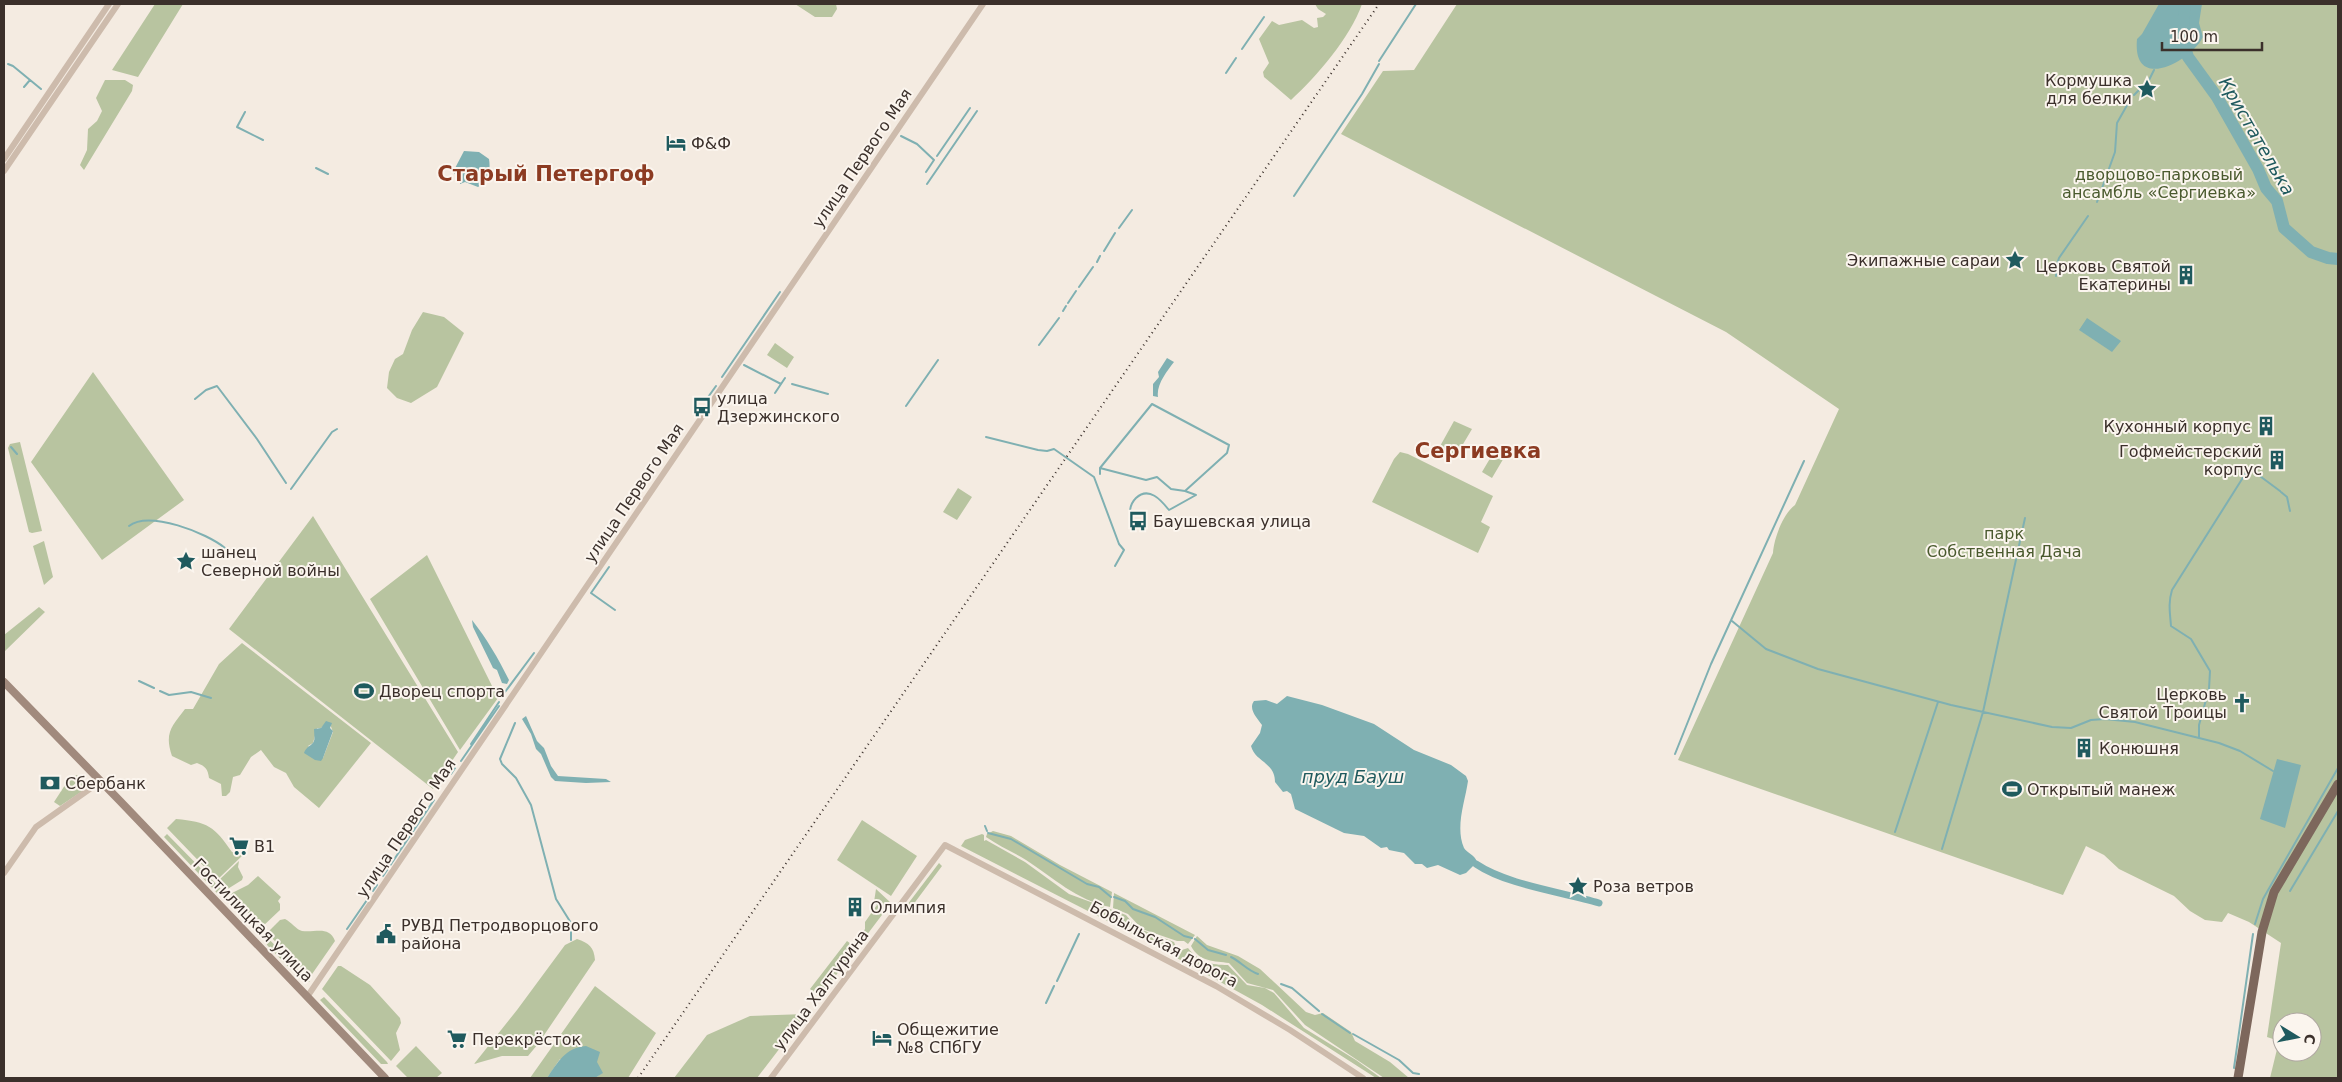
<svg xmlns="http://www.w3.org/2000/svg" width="2342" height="1082" font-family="'DejaVu Sans',sans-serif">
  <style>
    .green { fill: #b8c4a0; fill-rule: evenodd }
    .water { fill: #7fb0b2 }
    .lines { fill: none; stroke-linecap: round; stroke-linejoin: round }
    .stream { stroke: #7fb0b2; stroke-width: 2 }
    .canal { stroke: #7fb0b2; stroke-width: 7 }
    .river { stroke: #7fb0b2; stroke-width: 12 }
    .tertiary { stroke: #cdbbac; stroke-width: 6 }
    .secondary { stroke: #a18a7d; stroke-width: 8 }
    .primary { stroke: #7d675c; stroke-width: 9 }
    .rail { stroke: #3b302b; stroke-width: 2; stroke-dasharray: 1 4; stroke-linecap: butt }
    .labels { text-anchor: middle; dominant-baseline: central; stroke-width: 4; stroke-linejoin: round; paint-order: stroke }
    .poi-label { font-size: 16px; fill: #3b302b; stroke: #fbf5ee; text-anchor: start }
    .street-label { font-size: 16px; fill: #3b302b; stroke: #fbf5ee }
    .park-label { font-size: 16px; fill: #4a5a2e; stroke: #fbf5ee }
    .water-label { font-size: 18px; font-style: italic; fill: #1f5a5e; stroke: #fbf5ee }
    .district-label { font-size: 21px; font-weight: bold; fill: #8c3b22; stroke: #fbf5ee }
  </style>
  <rect width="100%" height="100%" fill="#f4ebe1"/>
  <path class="green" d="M155,4h28l-45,73 -26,-7z
    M795,4h41l1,5 -5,8h-17z
    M1315,4h47c-12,34 -45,72 -71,96l-27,-23 -1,-5 6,-9 -10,-24 13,-18 7,4 23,-5 12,8 4,-1 -1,-9 6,-1 3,-3 -8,-5z
    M1457,4h881v1074h-68l9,-37 -12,-4 14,-94 -32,-21 -21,-9 -6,9 -17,-2 -15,-9 -16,-15 -55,-27 -15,-14 -18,-9 -23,49 -385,-135 95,-207c1,-15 10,-39 22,-48l44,-96 -113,-77 -385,-198 42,-63 31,-1zM2282,1022h30v30h-30z
    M105,80h20l8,5 -1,6 -48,79 -4,-5 7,-15 1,-21 9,-8 5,-10 -6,-13z
    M423,312l21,5 20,16 -27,54 -26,16 -14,-5 -10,-10 2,-16 6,-13 8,-5 9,-24z
    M775,343l19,14 -7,11 -20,-13z
    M93,372l91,128 -82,60 -71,-98z
    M1454,421l18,8 -16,27 -17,-8z
    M20,442l22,89 -10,2 -3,-1 -21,-84 2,-4z
    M1495,450l10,6 -13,22 -10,-6z
    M1400,452l8,2 85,42 -12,26 9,5 -12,26 -106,-51 22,-43z
    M958,488l14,9 -15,23 -14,-8z
    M313,516l145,236 -25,37 -204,-160z
    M44,541l9,36 -9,8 -11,-39z
    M427,555l71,143 -38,52 -90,-151z
    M39,607l6,5 -41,40v-17z
    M242,643l129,100 -52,65 -25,-21 -8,-14 -12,-6 -13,-17 -10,7 -11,18 -7,2 -3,15 -4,4h-4l-1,-12 -12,-6c-1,-9 -4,-12 -12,-15l-6,2 -19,-9c-8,-23 0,-30 13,-47h8l26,-45zM325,724h5l3,8 -10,26 -15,-12 5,-3 4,-15h4z
    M77,775l12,11 -2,2 -27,18 -6,-4 15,-23z
    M176,819c32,3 38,7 56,33l11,3 -26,25 -50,-52z
    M862,820l55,36 -26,40 -54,-36z
    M993,831l18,5 49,29 52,27 -2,15c-34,-7 -56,-29 -84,-47 -13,-8 -27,-14 -40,-23l1,-3z
    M167,834l57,58 -2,1h-5l-53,-56z
    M982,834l2,1v6l2,-1 39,22 44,32 57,21 11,13 37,14 3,8 -3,5 -213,-109 4,-6z
    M239,861l-1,6 5,10 -1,3 -16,10 -8,-9z
    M939,863l3,3 -35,47 -3,-4z
    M258,876l23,21 -3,4 2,3v6l-18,17 -32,-33 18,-9z
    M876,889l15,14 -31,41 -2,-4 7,-11v-7l12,-17 -3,-3z
    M1114,893l81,42 -7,9 -4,-3h-7l-35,-12 -14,-15 -15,-6z
    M285,919c6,3 12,11 17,12 13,2 27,-6 33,10l-25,36 -43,-44 13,-13z
    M266,936l44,46 -8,-1 -35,-36z
    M1197,936l10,9 31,11 22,13 46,43 9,3 8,-2 28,19 4,9 35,21 19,16h-25l-79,-53 -32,-35 -26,-7 -18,-20c-14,-2 -30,-1 -38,-17z
    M577,939c12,4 17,8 18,21l-57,84 -10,12h-26l-28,8 43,-54 48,-65z
    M847,941l9,7 -36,49 -10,-8z
    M1188,948c11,14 23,17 40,17l19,20 18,3 9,5 30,35 52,32 25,18h-5l-114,-73 -87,-48 4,-6z
    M338,966h3l29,19 30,33 1,5 -5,10 4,17 -9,11 -69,-72z
    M595,986l61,47 -28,45h-33l7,-5 -42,-14 -13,19h-17z
    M324,997l63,65 1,2h-7l-61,-64z
    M806,1014l-49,64h-83l33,-43 43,-19z
    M416,1046l26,27 -6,5h-28l-12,-12z"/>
  <path class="water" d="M2159,4h43l-3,19 4,14c-13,25 -71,56 -66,2l5,-5z
    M464,151l15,1 10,7c2,11 -1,23 -11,28l-13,-5 -5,2v-4l-7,-8z
    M2087,318l34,23 -9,11 -33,-22z
    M1167,358l7,4c-7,9 -18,23 -16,35l-5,-1v-12l6,-7 -1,-5z
    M472,620c15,19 26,38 37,60l-2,4 -5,-1 -5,-13 -4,-2 -20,-41z
    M1287,696l35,9 52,19 40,26 37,15 15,11 2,5c-3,21 -13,46 -4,67 3,5 11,7 13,14l-11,11 -6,2 -22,-10 -11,3 -5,-4h-7l-11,-11 -15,-3 -2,-3 -6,1 -17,-12 -20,-3 -49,-24 -4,-15 -4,-3 -4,1 -8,-10c0,-20 -20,-20 -24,-36l9,-13 2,-8c-5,-7 -14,-16 -8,-24l12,-1 11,4z
    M526,716l11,25 7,7 7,18 7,10 48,3 5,3 -25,1 -31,-2 -4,-4 -10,-23 -5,-5 -5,-15 -9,-15z
    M326,721l6,2 -2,5 3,3 -10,27 -2,3 -6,-1 -11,-7c2,-7 8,-7 10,-12 1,-3 0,-8 0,-12l7,-1z
    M2277,759l24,6 -16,63 -25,-9z
    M586,1046l14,6 -3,10 6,11 -8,5h-48c11,-16 18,-30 39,-32z"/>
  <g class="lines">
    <path class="stream" d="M34,4h2
      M1242,49l22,-32
      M1379,61l37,-57
      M8,64l5,2 28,23
      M1226,73l10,-15
      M2148,82l6,-12
      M24,87l6,-7
      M2134,95l7,-7
      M245,112l-8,15 26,13
      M901,136l16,8 17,16 -8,12
      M937,156l33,-48
      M316,168l12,6
      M927,184l50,-73
      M1294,196l68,-102 17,-30
      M2097,202l18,-50 2,-29 13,-23
      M1119,228l13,-18
      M1104,251l11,-18
      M1097,262l3,-6
      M2056,276l1,-12 2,-6 29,-42
      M1079,287l14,-20
      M1068,303l8,-12
      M1063,311l3,-5
      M1039,345l20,-27
      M744,365l37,19
      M722,377l58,-85
      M792,384l36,10
      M775,393l10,-15
      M195,399l11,-9 11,-4 40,53 29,44
      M706,400l10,-14
      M906,406l32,-46
      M986,437l52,13 9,1 7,-2 40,28 25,67 5,6 -9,16
      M11,447l6,7
      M1100,474v-6l46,12 11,-3 14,12 14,2 42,-38 2,-8 -77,-41 -52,64
      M291,489l41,-57 5,-3
      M2281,492l6,5 3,14
      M1130,512c0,-6 2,-10 6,-14 13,-12 25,2 33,12l27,-15 -11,-4
      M129,526c20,-16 78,7 96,22
      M609,567l-18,26 24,17
      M1732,621l34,28 52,20 133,36 101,22 19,1 20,-8 14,-1 30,3 84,21 21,8 33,20
      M139,681l15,7
      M160,691l9,4 22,-3 20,6
      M505,692l29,-39
      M515,723l-15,36 2,5 14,14 15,27 25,94 15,24v17
      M2199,737v-12l10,-36 1,-18 -19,-32 -20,-13c-1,-13 -3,-23 1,-36l77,-122 31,23
      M471,744l28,-42
      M1675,754l36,-90 93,-203
      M461,761l38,-55
      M451,774l4,-6
      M985,826l2,5
      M1895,832l43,-130
      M988,833l23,6 76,45 12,3 12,10
      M1942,849l41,-137 42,-194
      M383,876l51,-76
      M373,891l4,-6
      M2290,891l48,-80
      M1114,897l11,4 8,8 22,8 29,19 8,2
      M2255,924l8,-25 75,-131
      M347,929l20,-29
      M1195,939l13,11 18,5
      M1231,957c10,5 16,13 27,17
      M1057,981l22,-47
      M1281,984l11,4 27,23
      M1046,1003l8,-17
      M1322,1014l28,19
      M1353,1034l46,26 14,13 6,1
      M2234,1068l19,-134"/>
    <path class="canal" d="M1476,864c31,21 86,28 123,39"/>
    <path class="river" d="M2185,4l-3,35 6,18 29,40 41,72 8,19 11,13 7,27 27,24 17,6 10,1"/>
    <path class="tertiary" d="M4,159l105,-155
      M4,171l114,-167
      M4,873l32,-46 65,-46
      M307,997l676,-993
      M771,1078l174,-233 271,141 74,44 73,48"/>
    <path class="secondary" d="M4,682l116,119 265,277"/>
    <path class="primary" d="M2238,1078l24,-146 12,-40 64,-108"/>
    <path class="rail" d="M638,1078l741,-1074"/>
  </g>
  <defs>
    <symbol id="sight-bare" viewBox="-9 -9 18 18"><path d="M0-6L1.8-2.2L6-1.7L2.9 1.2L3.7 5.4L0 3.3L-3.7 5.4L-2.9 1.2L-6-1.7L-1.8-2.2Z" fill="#1f5a5e" stroke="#fbf5ee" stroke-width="2.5" paint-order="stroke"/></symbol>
    <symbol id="hotel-bare" viewBox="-9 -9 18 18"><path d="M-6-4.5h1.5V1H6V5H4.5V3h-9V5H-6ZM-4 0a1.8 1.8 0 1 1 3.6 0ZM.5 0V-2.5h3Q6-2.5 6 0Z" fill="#1f5a5e" stroke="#fbf5ee" stroke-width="2.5" paint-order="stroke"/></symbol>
    <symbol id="building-bare" viewBox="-9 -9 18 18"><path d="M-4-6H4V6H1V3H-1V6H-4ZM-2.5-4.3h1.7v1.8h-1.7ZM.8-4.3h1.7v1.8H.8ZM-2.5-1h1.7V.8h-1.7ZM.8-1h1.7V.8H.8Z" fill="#1f5a5e" stroke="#fbf5ee" stroke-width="2.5" paint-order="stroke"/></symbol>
    <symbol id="bus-bare" viewBox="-9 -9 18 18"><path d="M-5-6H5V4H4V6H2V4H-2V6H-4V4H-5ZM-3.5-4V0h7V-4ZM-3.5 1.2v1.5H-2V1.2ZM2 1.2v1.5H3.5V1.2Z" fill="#1f5a5e" stroke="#fbf5ee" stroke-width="2.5" paint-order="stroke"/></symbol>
    <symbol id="stadium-bare" viewBox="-9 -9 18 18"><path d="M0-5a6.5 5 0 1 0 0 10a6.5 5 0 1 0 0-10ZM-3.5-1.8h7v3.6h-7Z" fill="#1f5a5e" stroke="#fbf5ee" stroke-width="2.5" paint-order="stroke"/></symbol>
    <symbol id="church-bare" viewBox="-9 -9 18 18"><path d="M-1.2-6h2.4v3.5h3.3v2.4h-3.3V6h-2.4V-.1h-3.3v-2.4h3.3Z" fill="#1f5a5e" stroke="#fbf5ee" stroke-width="2.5" paint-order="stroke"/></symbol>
    <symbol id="bank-bare" viewBox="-9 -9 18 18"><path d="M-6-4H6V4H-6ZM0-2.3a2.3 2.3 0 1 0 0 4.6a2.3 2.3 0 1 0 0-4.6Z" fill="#1f5a5e" stroke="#fbf5ee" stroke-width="2.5" paint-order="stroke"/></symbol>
    <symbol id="supermarket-bare" viewBox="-9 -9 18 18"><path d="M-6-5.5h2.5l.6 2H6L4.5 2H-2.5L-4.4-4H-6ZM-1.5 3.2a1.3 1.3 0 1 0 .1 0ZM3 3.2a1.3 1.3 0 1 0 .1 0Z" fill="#1f5a5e" stroke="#fbf5ee" stroke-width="2.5" paint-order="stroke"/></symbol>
    <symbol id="civic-bare" viewBox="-9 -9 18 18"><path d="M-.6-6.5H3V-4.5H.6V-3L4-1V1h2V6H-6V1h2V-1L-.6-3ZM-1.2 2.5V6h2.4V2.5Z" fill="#1f5a5e" stroke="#fbf5ee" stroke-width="2.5" paint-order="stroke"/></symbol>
  </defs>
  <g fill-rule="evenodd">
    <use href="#sight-bare" x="2133" y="75" width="28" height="28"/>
    <use href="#hotel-bare" x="662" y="129" width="28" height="28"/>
    <use href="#sight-bare" x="2001" y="246" width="28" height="28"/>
    <use href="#building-bare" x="2172" y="261" width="28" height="28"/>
    <use href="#bus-bare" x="688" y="393" width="28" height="28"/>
    <use href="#building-bare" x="2252" y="412" width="28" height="28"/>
    <use href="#building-bare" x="2263" y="446" width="28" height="28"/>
    <use href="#bus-bare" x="1124" y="507" width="28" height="28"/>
    <use href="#sight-bare" x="172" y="547" width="28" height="28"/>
    <use href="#stadium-bare" x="350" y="677" width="28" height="28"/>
    <use href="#church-bare" x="2228" y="689" width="28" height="28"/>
    <use href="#building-bare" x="2070" y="734" width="28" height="28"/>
    <use href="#bank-bare" x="36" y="769" width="28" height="28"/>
    <use href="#stadium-bare" x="1998" y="775" width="28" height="28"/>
    <use href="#supermarket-bare" x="225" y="832" width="28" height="28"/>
    <use href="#sight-bare" x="1564" y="872" width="28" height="28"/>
    <use href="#building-bare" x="841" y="893" width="28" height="28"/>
    <use href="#civic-bare" x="372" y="920" width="28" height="28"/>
    <use href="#hotel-bare" x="868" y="1024" width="28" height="28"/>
    <use href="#supermarket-bare" x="443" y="1025" width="28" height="28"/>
  </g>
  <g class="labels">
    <g class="poi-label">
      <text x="2132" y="80" text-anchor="end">Кормушка<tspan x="2132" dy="18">для белки</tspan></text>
      <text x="691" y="143">Ф&amp;Ф</text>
      <text x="2000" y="260" text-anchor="end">Экипажные сараи</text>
      <text x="2171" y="266" text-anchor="end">Церковь Святой<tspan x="2171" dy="18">Екатерины</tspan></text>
      <text x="717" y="398">улица<tspan x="717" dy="18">Дзержинского</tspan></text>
      <text x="2251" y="426" text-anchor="end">Кухонный корпус</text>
      <text x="2262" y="451" text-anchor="end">Гофмейстерский<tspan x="2262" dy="18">корпус</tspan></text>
      <text x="1153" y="521">Баушевская улица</text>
      <text x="201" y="552">шанец<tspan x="201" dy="18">Северной войны</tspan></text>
      <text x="379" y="691">Дворец спорта</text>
      <text x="2227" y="694" text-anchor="end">Церковь<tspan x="2227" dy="18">Святой Троицы</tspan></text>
      <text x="2099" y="748">Конюшня</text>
      <text x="65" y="783">Сбербанк</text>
      <text x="2027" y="789">Открытый манеж</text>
      <text x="254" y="846">В1</text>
      <text x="1593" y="886">Роза ветров</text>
      <text x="870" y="907">Олимпия</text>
      <text x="401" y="925">РУВД Петродворцового<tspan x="401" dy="18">района</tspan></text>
      <text x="897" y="1029">Общежитие<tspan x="897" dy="18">№8 СПбГУ</tspan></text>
      <text x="472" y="1039">Перекрёсток</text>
    </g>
    <g class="street-label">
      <text transform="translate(862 158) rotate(-56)">улица Первого Мая</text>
      <text transform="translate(634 493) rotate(-56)">улица Первого Мая</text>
      <text transform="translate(406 828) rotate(-56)">улица Первого Мая</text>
      <text transform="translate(253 920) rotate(46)">Гостилицкая улица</text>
      <text transform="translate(1164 944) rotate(28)">Бобыльская дорога</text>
      <text transform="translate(821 990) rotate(-53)">улица Халтурина</text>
    </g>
    <g class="park-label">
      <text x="2159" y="174">дворцово-парковый<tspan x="2159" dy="18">ансамбль «Сергиевка»</tspan></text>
      <text x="2004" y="533">парк<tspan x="2004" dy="18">Собственная Дача</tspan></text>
    </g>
    <g class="water-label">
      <text transform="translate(2257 136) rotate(60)">Кристателька</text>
      <text x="1353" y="776">пруд Бауш</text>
    </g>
    <g class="district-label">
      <text x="546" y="174">Старый Петергоф</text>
      <text x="1478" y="451">Сергиевка</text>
    </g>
  </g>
  <rect width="2342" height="1082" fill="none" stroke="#3b302b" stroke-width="10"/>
  <g transform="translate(2297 1037) rotate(100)"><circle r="24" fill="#fbf5ee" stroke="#aea6a0"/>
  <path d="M0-4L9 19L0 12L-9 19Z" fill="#1f5a5e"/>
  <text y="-8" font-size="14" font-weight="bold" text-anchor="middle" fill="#3b302b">С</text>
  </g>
  <path d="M2162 42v8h100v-8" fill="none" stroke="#3b302b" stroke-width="2.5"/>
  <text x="2170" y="42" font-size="15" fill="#3b302b" stroke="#fbf5ee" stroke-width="4" paint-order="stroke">100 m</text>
</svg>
